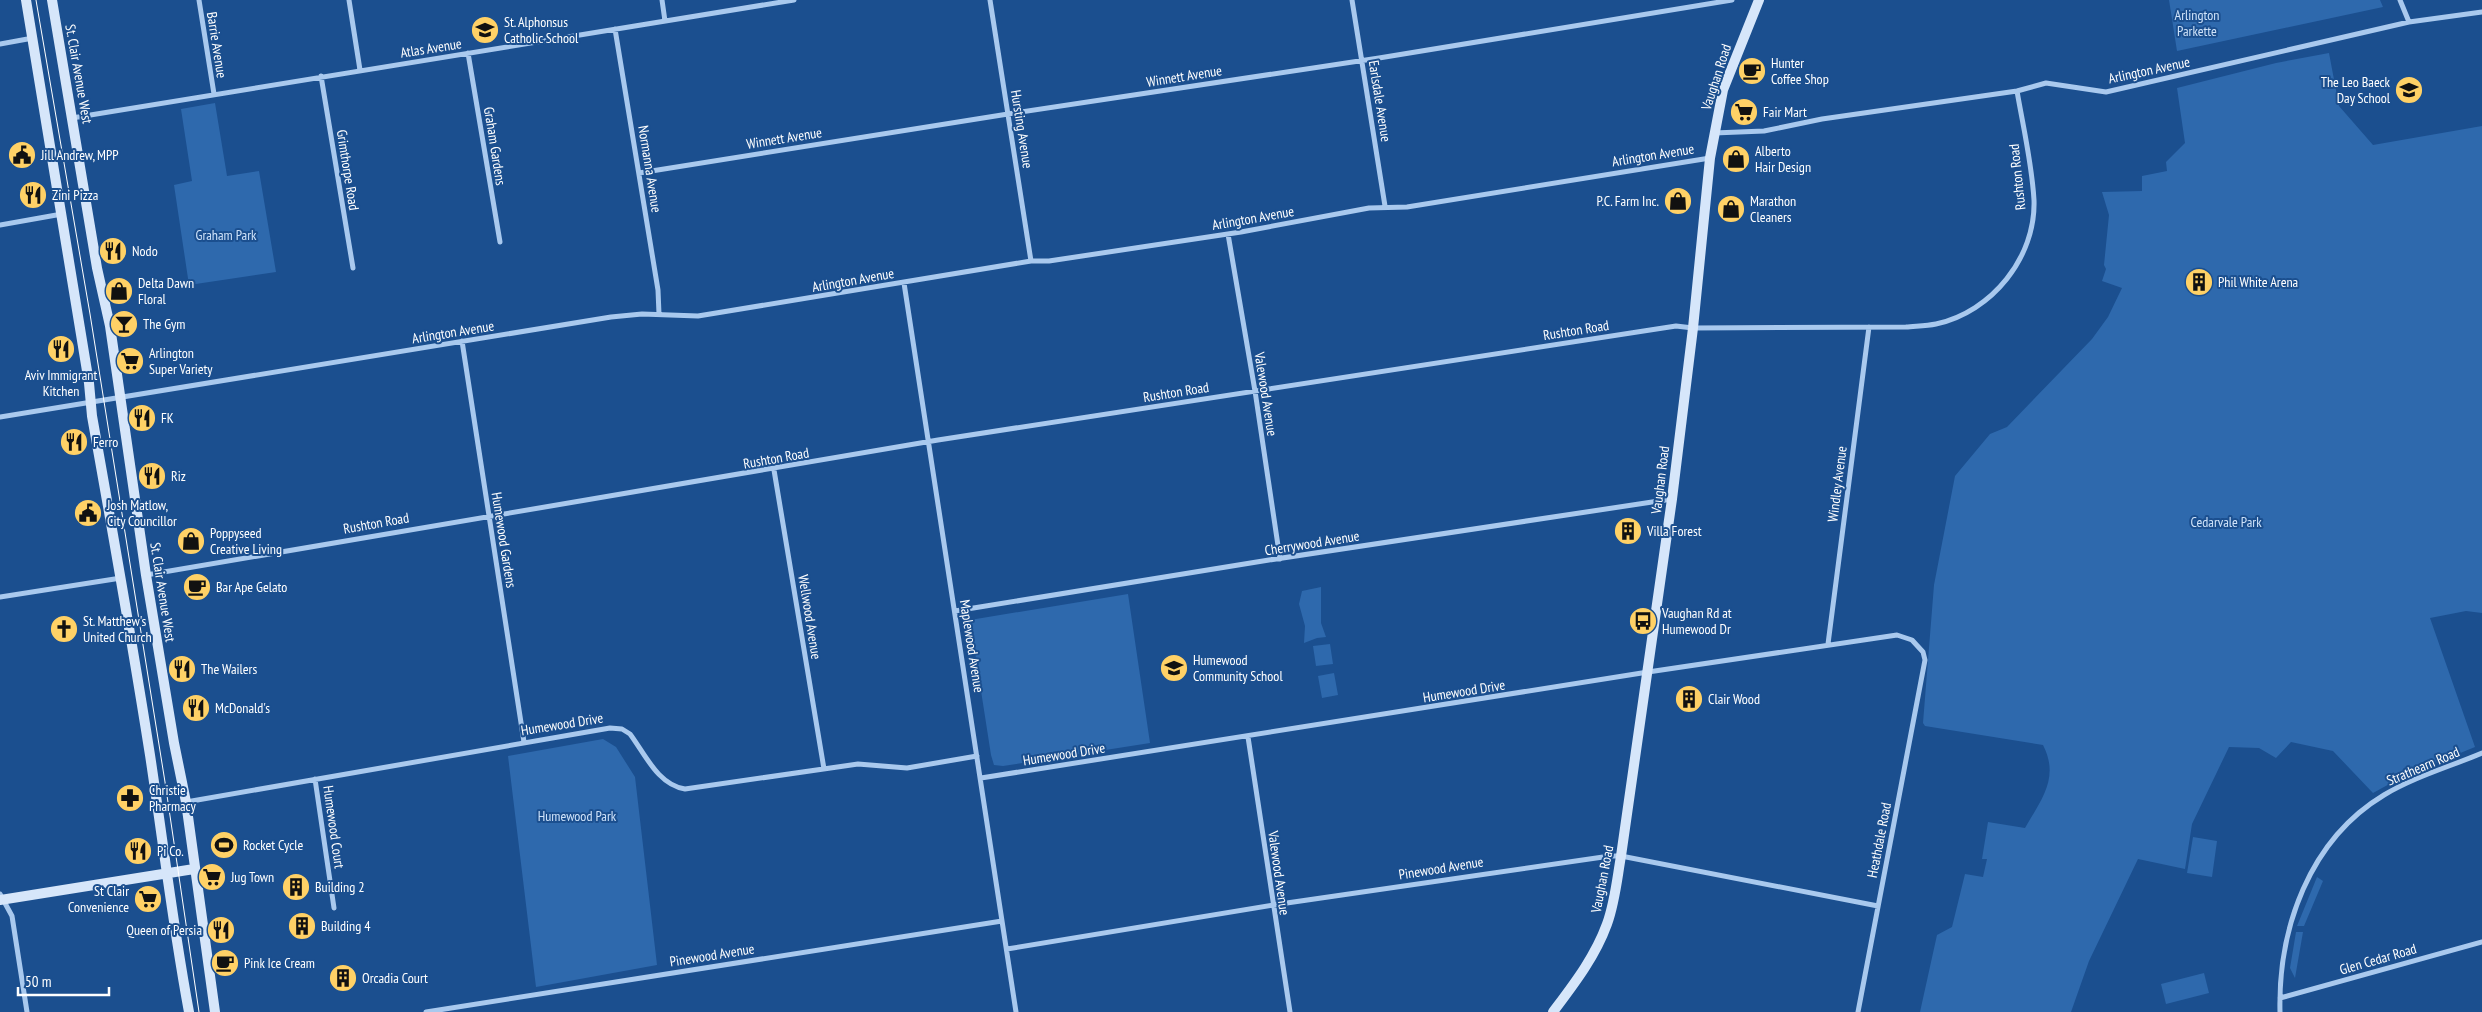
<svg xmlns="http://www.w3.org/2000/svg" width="2482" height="1012" font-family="'PT Sans Narrow',sans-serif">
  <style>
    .green { fill: #2e69ad }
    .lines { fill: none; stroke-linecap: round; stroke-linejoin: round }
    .street { stroke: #a9c9ee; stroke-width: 5 }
    .secondary { stroke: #d6e6fa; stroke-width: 10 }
    .tram { stroke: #fff; stroke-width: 1 }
    .labels { text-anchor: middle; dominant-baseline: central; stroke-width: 4; stroke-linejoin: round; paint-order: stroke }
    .park-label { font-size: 14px; fill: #cfe3fa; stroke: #1b4f8f }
    .poi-label { font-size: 14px; fill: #fff; stroke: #1b4f8f; text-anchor: start }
    .street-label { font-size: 14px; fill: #fff; stroke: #1b4f8f }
  </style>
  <rect width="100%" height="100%" fill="#1b4f8f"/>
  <path class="green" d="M2169,0h211l3,7 -206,44z
    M2329,53l10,53 34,39 109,-19v487l-16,-2 -36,7 45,129 -71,29 -31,17 -40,-42 -42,-9 -15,16 -17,-10 -30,-1 -37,77 -7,45 -47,-10 -49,102 -18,51h-151l17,-77 15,-8 13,-53 18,3 4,-18h-5l6,-37 37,6c16,-28 35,-50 18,-83l-118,-19 -2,-3 11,-138 21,-109 35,-42 17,-7 85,-88 16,-22 14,-29 -20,-7 4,-12 -2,-4 5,-50 -7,-23 40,-1v-15l25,-5 -1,-9 19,-19 -8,-55 99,-25z
    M215,103l12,73 32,-5 17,101 -87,13 -15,-100 18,-4 -11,-72z
    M1321,587v36l5,14 -9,1 -13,5 1,-17 -6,-22 3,-13z
    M1128,594l22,149 -147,23 -9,-1 -3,-10 -21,-135z
    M1330,644l3,20 -17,2 -3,-20z
    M1334,673l4,22 -16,3 -4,-22z
    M603,739l13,8 19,30 22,188 -121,22 -28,-231z
    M2193,837l24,4 -5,36 -25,-4z
    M2317,877l6,4 -19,45h-7z
    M2296,932h7l-8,46 -5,-10z
    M2204,973l5,20 -43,11 -5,-20z"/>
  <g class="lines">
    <path class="street" d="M199,0l15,94
      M349,0l11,70
      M662,0l3,21
      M990,0l41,261
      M1352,0l33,206
      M2400,0l9,22
      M615,29l43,261 1,24
      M0,44l33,-6
      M468,53l32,189
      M321,76l32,192
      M72,118l722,-118
      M1714,133l50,-2 58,-12 195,-28 29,-8 60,9 303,-70 73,-10
      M639,173l369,-59 371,-56 353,-58
      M0,225l62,-11
      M1228,234l27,157 25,168
      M904,283l112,729
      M462,341l62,401
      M0,417l611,-100 31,-3 56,2 333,-55h18l192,-29 128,-24 38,-1 303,-49
      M774,470l50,299
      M146,575l792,-135 738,-114 17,2 213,-1c9,-1 20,-1 30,-3 56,-12 100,-67 98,-124 -2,-36 -11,-74 -17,-109
      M0,597l121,-19
      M955,611l314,-51 403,-61
      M1828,644l41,-317
      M1248,737l42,275
      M981,778l667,-106 249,-37 15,5 11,12 2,8 -67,352
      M315,779l19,129
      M186,802l424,-74 12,1 8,5c15,20 28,51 55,55l173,-25 49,4 70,-12
      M0,894l12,22 15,96
      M1007,949l266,-44 337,-49h11l257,50
      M2280,998l202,-56
      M426,1012l576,-91
      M2280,1012c-2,-83 29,-172 104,-217 30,-18 65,-28 98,-42"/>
    <path class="secondary" d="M26,0l63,383 3,33c20,112 40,225 58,339 13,86 23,172 39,257
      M52,0l45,268 13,58 36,249 28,168 12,59 29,210
      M0,900l194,-31
      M1553,1012c21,-28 42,-55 54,-88 8,-22 10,-45 14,-68l51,-357 21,-171 17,-170 13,-68 36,-90"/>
    <path class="tram" d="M36,0l54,314 75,468 34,230"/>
  </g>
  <defs>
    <symbol id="school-disc" viewBox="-11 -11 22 22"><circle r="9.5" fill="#ffd166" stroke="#1b4f8f"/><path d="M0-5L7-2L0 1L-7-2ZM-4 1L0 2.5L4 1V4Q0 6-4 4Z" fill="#111"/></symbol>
    <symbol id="cafe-disc" viewBox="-11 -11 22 22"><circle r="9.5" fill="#ffd166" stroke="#1b4f8f"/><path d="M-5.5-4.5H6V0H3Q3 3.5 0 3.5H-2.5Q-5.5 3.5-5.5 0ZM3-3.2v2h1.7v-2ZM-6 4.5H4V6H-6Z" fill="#111"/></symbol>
    <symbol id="supermarket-disc" viewBox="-11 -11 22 22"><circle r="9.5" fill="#ffd166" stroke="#1b4f8f"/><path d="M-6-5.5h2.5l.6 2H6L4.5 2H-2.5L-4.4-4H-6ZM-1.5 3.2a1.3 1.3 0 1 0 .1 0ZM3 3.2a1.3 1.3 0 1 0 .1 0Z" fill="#111"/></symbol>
    <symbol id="civic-disc" viewBox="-11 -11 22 22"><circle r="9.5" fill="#ffd166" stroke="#1b4f8f"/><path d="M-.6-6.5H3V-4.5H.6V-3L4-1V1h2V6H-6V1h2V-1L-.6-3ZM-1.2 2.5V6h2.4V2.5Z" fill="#111"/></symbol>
    <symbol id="shop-disc" viewBox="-11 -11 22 22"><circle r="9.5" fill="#ffd166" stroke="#1b4f8f"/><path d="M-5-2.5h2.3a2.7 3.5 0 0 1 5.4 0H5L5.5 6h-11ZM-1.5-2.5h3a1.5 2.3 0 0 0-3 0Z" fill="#111"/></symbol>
    <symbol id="restaurant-disc" viewBox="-11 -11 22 22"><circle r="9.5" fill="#ffd166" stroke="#1b4f8f"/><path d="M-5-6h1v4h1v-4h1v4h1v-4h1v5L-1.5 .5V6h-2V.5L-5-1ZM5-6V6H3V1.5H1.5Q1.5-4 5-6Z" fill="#111"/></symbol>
    <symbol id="building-disc" viewBox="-11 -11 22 22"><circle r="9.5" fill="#ffd166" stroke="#1b4f8f"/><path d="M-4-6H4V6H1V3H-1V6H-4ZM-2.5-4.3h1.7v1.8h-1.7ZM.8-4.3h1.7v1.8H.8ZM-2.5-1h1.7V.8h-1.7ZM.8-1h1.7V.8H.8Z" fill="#111"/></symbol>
    <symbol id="bar-disc" viewBox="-11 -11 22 22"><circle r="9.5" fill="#ffd166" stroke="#1b4f8f"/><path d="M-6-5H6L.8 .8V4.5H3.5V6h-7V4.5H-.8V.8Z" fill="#111"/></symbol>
    <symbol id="bus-disc" viewBox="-11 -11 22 22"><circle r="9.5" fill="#ffd166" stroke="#1b4f8f"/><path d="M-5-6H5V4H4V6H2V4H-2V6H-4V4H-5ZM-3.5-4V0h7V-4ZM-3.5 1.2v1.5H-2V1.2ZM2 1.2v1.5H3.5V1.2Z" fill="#111"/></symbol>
    <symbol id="church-disc" viewBox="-11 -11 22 22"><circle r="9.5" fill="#ffd166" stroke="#1b4f8f"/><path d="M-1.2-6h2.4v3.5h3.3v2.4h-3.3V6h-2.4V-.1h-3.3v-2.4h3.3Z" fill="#111"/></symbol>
    <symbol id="pharmacy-disc" viewBox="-11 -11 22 22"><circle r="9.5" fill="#ffd166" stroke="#1b4f8f"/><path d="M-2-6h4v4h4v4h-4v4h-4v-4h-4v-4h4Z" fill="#111"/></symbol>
    <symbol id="stadium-disc" viewBox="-11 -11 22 22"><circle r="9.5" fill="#ffd166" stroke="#1b4f8f"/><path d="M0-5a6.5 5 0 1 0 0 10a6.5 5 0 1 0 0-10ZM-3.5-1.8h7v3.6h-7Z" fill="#111"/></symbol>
  </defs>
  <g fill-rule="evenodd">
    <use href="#school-disc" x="469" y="14" width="32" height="32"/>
    <use href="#cafe-disc" x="1736" y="55" width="32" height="32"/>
    <use href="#school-disc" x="2393" y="74" width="32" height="32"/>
    <use href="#supermarket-disc" x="1728" y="96" width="32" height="32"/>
    <use href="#civic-disc" x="6" y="139" width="32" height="32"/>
    <use href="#shop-disc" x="1720" y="143" width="32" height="32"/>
    <use href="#restaurant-disc" x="17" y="179" width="32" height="32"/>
    <use href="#shop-disc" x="1662" y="185" width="32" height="32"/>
    <use href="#shop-disc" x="1715" y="193" width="32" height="32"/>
    <use href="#restaurant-disc" x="97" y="235" width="32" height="32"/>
    <use href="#building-disc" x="2183" y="266" width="32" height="32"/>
    <use href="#shop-disc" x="103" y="275" width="32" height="32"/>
    <use href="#bar-disc" x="108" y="308" width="32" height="32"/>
    <use href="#restaurant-disc" x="45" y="333" width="32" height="32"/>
    <use href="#supermarket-disc" x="114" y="345" width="32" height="32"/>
    <use href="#restaurant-disc" x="126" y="402" width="32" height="32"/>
    <use href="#restaurant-disc" x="58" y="426" width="32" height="32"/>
    <use href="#restaurant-disc" x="136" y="460" width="32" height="32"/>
    <use href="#civic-disc" x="72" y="497" width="32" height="32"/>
    <use href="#building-disc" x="1612" y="515" width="32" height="32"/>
    <use href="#shop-disc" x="175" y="525" width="32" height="32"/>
    <use href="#cafe-disc" x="181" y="571" width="32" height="32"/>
    <use href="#bus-disc" x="1627" y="605" width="32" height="32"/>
    <use href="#church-disc" x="48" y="613" width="32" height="32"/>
    <use href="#school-disc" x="1158" y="652" width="32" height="32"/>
    <use href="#restaurant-disc" x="166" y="653" width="32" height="32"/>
    <use href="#building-disc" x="1673" y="683" width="32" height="32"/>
    <use href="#restaurant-disc" x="180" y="692" width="32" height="32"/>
    <use href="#pharmacy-disc" x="114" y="782" width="32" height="32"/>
    <use href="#stadium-disc" x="208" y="829" width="32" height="32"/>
    <use href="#restaurant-disc" x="122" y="835" width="32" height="32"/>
    <use href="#supermarket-disc" x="196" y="861" width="32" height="32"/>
    <use href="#building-disc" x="280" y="871" width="32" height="32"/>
    <use href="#supermarket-disc" x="132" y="883" width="32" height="32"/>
    <use href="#building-disc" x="286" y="910" width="32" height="32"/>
    <use href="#restaurant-disc" x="205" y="914" width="32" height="32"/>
    <use href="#cafe-disc" x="209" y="947" width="32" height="32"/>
    <use href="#building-disc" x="327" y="962" width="32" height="32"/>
  </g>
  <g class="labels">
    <g class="park-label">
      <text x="2197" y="15">Arlington<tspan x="2197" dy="16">Parkette</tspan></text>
      <text x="226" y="235">Graham Park</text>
      <text x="2226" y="522">Cedarvale Park</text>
      <text x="577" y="816">Humewood Park</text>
    </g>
    <g class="poi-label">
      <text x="504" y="22">St. Alphonsus<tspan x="504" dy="16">Catholic School</tspan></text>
      <text x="1771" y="63">Hunter<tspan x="1771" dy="16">Coffee Shop</tspan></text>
      <text x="2390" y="82" text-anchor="end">The Leo Baeck<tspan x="2390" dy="16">Day School</tspan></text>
      <text x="1763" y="112">Fair Mart</text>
      <text x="1755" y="151">Alberto<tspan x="1755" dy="16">Hair Design</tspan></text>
      <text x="41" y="155">Jill Andrew, MPP</text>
      <text x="52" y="195">Zini Pizza</text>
      <text x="1659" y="201" text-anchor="end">P.C. Farm Inc.</text>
      <text x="1750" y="201">Marathon<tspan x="1750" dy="16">Cleaners</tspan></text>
      <text x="132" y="251">Nodo</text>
      <text x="2218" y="282">Phil White Arena</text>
      <text x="138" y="283">Delta Dawn<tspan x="138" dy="16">Floral</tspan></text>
      <text x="143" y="324">The Gym</text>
      <text x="149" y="353">Arlington<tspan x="149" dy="16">Super Variety</tspan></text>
      <text x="61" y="375" text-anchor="middle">Aviv Immigrant<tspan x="61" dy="16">Kitchen</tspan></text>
      <text x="161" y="418">FK</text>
      <text x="93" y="442">Ferro</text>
      <text x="171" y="476">Riz</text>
      <text x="107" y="505">Josh Matlow,<tspan x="107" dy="16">City Councillor</tspan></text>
      <text x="1647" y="531">Villa Forest</text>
      <text x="210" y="533">Poppyseed<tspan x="210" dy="16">Creative Living</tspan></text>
      <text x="216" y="587">Bar Ape Gelato</text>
      <text x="1662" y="613">Vaughan Rd at<tspan x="1662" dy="16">Humewood Dr</tspan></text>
      <text x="83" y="621">St. Matthew's<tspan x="83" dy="16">United Church</tspan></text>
      <text x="1193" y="660">Humewood<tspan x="1193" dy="16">Community School</tspan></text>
      <text x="201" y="669">The Wailers</text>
      <text x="1708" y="699">Clair Wood</text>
      <text x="215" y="708">McDonald's</text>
      <text x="149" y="790">Christie<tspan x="149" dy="16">Pharmacy</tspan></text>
      <text x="243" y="845">Rocket Cycle</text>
      <text x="157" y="851">Pi Co.</text>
      <text x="231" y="877">Jug Town</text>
      <text x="315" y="887">Building 2</text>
      <text x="129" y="891" text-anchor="end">St Clair<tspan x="129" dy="16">Convenience</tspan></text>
      <text x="321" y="926">Building 4</text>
      <text x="202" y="930" text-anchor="end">Queen of Persia</text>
      <text x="244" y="963">Pink Ice Cream</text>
      <text x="362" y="978">Orcadia Court</text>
    </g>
    <g class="street-label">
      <text transform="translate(217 45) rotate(81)">Barrie Avenue</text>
      <text transform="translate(431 48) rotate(-9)">Atlas Avenue</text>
      <text transform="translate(2149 70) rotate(-12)">Arlington Avenue</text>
      <text transform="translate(79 74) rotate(80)">St. Clair Avenue West</text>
      <text transform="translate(1184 76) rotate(-9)">Winnett Avenue</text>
      <text transform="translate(1716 77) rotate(-72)">Vaughan Road</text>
      <text transform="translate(1380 101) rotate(81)">Earlsdale Avenue</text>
      <text transform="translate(1022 129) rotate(81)">Hursting Avenue</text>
      <text transform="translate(784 138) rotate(-9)">Winnett Avenue</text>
      <text transform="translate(495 146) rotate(81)">Graham Gardens</text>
      <text transform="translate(1653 155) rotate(-9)">Arlington Avenue</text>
      <text transform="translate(650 169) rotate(81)">Normanna Avenue</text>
      <text transform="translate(348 170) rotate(81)">Grimthorpe Road</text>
      <text transform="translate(2017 177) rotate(-96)">Rushton Road</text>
      <text transform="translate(1253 218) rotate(-10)">Arlington Avenue</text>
      <text transform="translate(853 280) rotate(-10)">Arlington Avenue</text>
      <text transform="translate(1576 330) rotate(-9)">Rushton Road</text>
      <text transform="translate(453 332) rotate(-9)">Arlington Avenue</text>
      <text transform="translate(1176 392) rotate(-9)">Rushton Road</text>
      <text transform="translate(1266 394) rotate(81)">Valewood Avenue</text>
      <text transform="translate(776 458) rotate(-10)">Rushton Road</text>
      <text transform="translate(1660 480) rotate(-83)">Vaughan Road</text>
      <text transform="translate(1837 484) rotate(-83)">Windley Avenue</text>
      <text transform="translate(376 523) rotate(-10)">Rushton Road</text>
      <text transform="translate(504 540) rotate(81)">Humewood Gardens</text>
      <text transform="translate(1312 543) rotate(-9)">Cherrywood Avenue</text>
      <text transform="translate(163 592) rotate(81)">St. Clair Avenue West</text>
      <text transform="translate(810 617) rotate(81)">Wellwood Avenue</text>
      <text transform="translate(972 646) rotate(81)">Maplewood Avenue</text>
      <text transform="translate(1464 691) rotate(-9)">Humewood Drive</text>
      <text transform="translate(562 724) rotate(-9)">Humewood Drive</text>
      <text transform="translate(1064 754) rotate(-9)">Humewood Drive</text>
      <text transform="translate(2423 766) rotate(-23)">Strathearn Road</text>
      <text transform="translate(334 827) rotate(82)">Humewood Court</text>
      <text transform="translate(1879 840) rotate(-79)">Heathdale Road</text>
      <text transform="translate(1441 868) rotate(-9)">Pinewood Avenue</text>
      <text transform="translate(1279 873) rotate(82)">Valewood Avenue</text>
      <text transform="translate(1602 879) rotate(-79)">Vaughan Road</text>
      <text transform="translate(712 955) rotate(-9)">Pinewood Avenue</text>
      <text transform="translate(2378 959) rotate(-16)">Glen Cedar Road</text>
    </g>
  </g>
  <path d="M18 987v8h91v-8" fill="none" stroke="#ffffff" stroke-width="2.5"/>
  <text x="25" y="987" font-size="15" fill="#ffffff" stroke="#1b4f8f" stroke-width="4" paint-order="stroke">50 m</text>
</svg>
